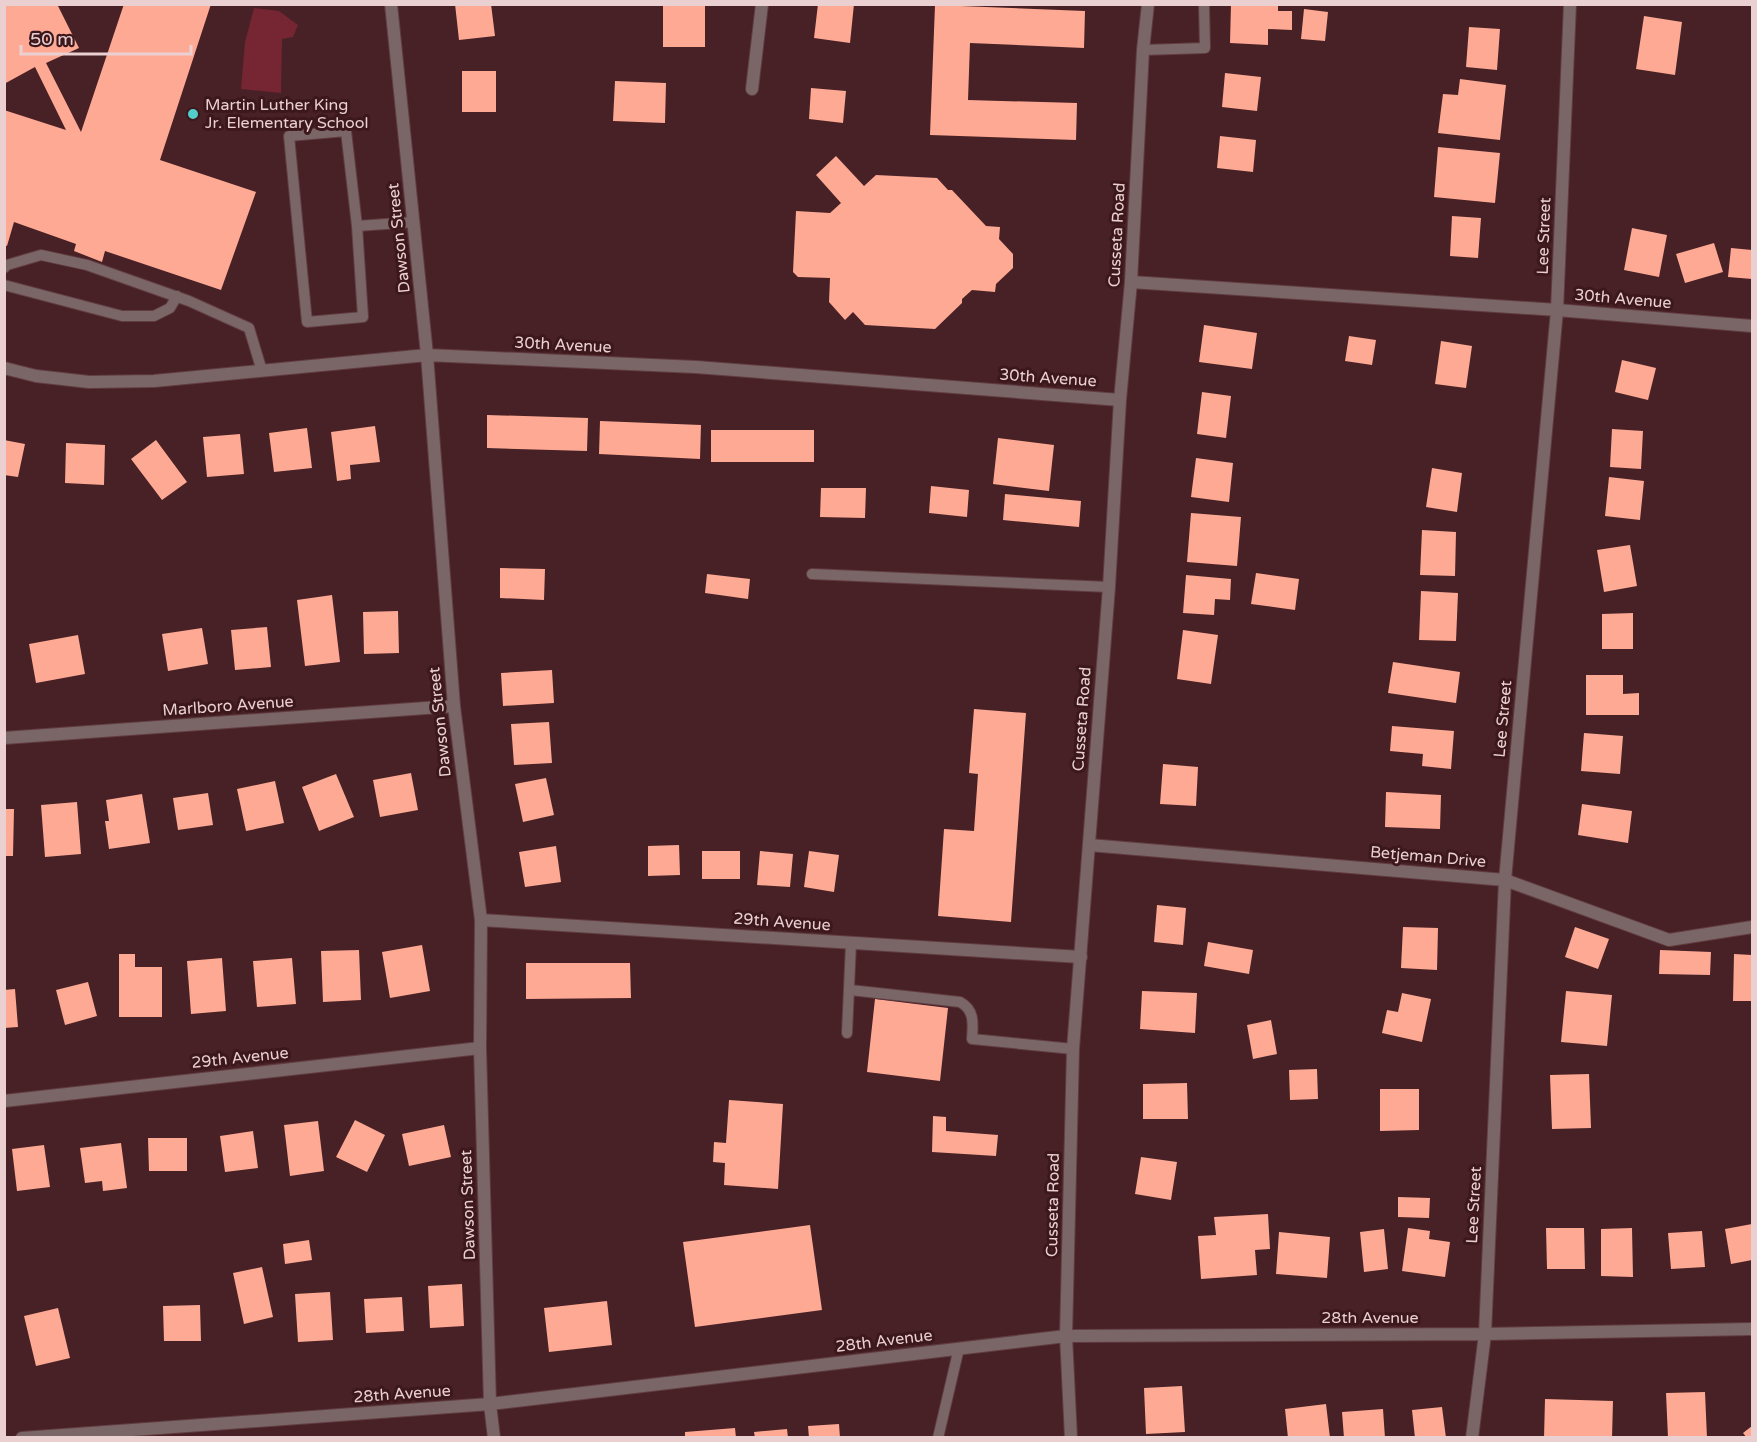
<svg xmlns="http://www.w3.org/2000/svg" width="1757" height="1442" font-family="'Varela Round',sans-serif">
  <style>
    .green { fill: #762532 }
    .building { fill: #fea994 }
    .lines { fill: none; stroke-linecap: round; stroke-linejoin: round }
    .service-casing { stroke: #613d41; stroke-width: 12 }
    .minor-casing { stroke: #613d41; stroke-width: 14 }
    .tertiary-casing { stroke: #613d41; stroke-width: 14 }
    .service { stroke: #7b6667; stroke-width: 10 }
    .minor { stroke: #7b6667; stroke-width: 12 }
    .tertiary { stroke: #7b6667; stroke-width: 12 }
    .poi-dot { fill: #52cdcc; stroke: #3c171c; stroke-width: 2 }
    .labels { text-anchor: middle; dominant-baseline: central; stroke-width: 6; stroke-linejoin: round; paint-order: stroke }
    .poi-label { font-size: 16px; fill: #ead0d1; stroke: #3c171c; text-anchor: start }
    .street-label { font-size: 16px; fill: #ead0d1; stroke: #3c171c }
  </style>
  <rect width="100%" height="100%" fill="#472125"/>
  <path class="green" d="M254,8l25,3 19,14 -5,12 -11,2 -1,54 -40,-4 4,-47z"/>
  <path class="building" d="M4,4h53l22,44 -33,15 35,69 43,-128h87l-51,156 96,32 -35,98 -116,-39 -3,11 -28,-11 2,-7 -62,-22 -7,24 -3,-1v-135l62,20 -31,-63 -31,17z
    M455,4h36l4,32 -36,4z
    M663,4h42v43h-42z
    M818,4h36l-4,39 -36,-5z
    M1231,4h47v7h14v19l-24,-1v16l-38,-2z
    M935,5l150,6 -1,37 -114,-5 -2,57 109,3 -1,37 -146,-5z
    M1304,9l24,3 -3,29 -24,-2z
    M1644,16l38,6 -7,53 -39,-6z
    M1469,27l31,2 -3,41 -31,-3z
    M462,71h34v41h-34z
    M1225,73l36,4 -4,34 -35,-4z
    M1460,79l46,6 -6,55 -62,-7 5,-39 15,1z
    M615,81l51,2 -1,40 -52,-2z
    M811,88l35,3 -3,32 -34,-4z
    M1220,136l36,4 -3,32 -36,-4z
    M1438,147l62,6 -5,50 -61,-6z
    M836,156l28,30 12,-11 61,3 11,12h4l34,36 14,1 -1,12 14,15v14l-17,16 -1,8 -23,-2 -10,9v4l-27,26 -70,-4 -12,-13 -8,8 -16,-18 1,-24 -32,-1 -5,-5 3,-61 34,2 11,-10 -25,-28z
    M1452,216l29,2 -3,40 -28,-2z
    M1632,228l35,7 -8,42 -35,-7z
    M1714,243l9,29 -38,11 -9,-29z
    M1731,248l21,2v29l-24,-2z
    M1204,325l53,8 -5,36 -53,-7z
    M1349,336l27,4 -4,25 -27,-4z
    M1441,341l31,5 -6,42 -31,-4z
    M1622,360l34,8 -8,32 -33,-8z
    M1202,392l29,4 -5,42 -29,-4z
    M487,415l101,3 -1,33 -100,-3z
    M600,421l101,4 -1,34 -101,-5z
    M375,426l5,36 -30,3 1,14 -14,2 -6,-49z
    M307,428l5,40 -38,4 -5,-39z
    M1612,429l31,2 -2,38 -31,-2z
    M711,430h103v32h-103z
    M240,434l4,40 -37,3 -4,-40z
    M998,438l56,7 -5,46 -56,-7z
    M4,440l21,4 -7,33 -14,-2z
    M156,440l31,42 -25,18 -31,-41z
    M66,443l39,2 -1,40 -39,-2z
    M1196,458l37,5 -4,39 -38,-5z
    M1432,468l30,5 -5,39 -31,-5z
    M1609,477l35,4 -4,39 -35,-4z
    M931,486l38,4 -2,27 -38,-4z
    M821,488h45l-1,30 -45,-1z
    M1005,494l76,7 -2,26 -76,-7z
    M1191,513l50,4 -4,49 -50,-4z
    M1422,530l34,2 -1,44 -35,-1z
    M1630,545l7,41 -33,6 -7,-42z
    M500,568l45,1 -1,31 -44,-2z
    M1256,573l43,6 -4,31 -44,-6z
    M707,574l43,5 -2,20 -43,-6z
    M1186,575l45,4 -1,21 -15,-1 -1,16 -31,-2z
    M1421,591l37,2 -2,48 -37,-1z
    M332,595l8,67 -35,4 -8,-66z
    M398,611l1,42 -35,1 -1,-42z
    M1633,613v36h-31v-35z
    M267,627l4,40 -36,3 -4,-40z
    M202,628l6,36 -40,7 -6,-37z
    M1183,630l35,5 -7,49 -34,-5z
    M78,635l7,39 -49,9 -7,-39z
    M1393,662l67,10 -4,31 -68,-10z
    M552,670l2,33 -51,3 -2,-33z
    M1586,675h37v19l16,-1v22h-53z
    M974,709l52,4 -15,209 -73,-6 6,-87 30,2 4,-57 -9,-1z
    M549,722l3,41 -38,2 -3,-41z
    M1392,726l62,5 -3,38 -29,-3 1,-12 -33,-3z
    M1584,733l39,3 -3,38 -39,-3z
    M1163,764l35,3 -2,39 -36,-2z
    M411,773l7,37 -38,7 -7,-37z
    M336,774l18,43 -35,14 -17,-44z
    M546,778l8,37 -31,7 -8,-38z
    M275,781l9,42 -38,8 -9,-42z
    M1386,792l55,3 -1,34 -55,-2z
    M208,793l5,32 -35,5 -5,-32z
    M142,794l8,49 -41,6 -4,-28h4l-3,-21z
    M77,802l4,52 -36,3 -4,-52z
    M1582,804l50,7 -4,32 -50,-8z
    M4,809h10l-1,47h-9z
    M679,845l1,30 -32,1v-30z
    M556,846l5,36 -36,5 -6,-35z
    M702,851h38v28h-38z
    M760,851l33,3 -3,33 -33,-2z
    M809,851l30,4 -5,37 -30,-5z
    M1157,905l29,3 -3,37 -29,-3z
    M1403,927l35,1 -1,42 -36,-2z
    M1575,927l34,12 -11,30 -33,-12z
    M1208,942l45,8 -4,24 -45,-8z
    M422,945l8,46 -40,7 -8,-46z
    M359,950l2,50 -38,2 -2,-51z
    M1660,950l51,2 -1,23 -51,-1z
    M119,954h16v13h27v50h-43z
    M1734,954l18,1v46h-19z
    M222,958l4,53 -35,3 -4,-53z
    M292,958l4,46 -39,3 -4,-46z
    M526,963h104l1,35 -105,1z
    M88,982l9,34 -32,9 -9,-35z
    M15,989l3,38 -14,1v-38z
    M1142,991l55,2 -2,40 -55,-4z
    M1566,991l46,4 -5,51 -46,-4z
    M1402,993l29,6 -9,43 -40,-9 5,-23 11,2z
    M875,999l73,9 -8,73 -73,-9z
    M1271,1020l6,34 -24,5 -6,-34z
    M1317,1069l1,30 -28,1 -1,-30z
    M1589,1074l2,54 -39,1 -2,-54z
    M1187,1083l1,36h-45v-35z
    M1380,1089h39v41l-39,1z
    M729,1100l54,4 -5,85 -54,-4 1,-22 -12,-1 1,-20 12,1z
    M933,1116l13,1v14l52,4 -2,21 -64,-4z
    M355,1120l30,15 -18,37 -31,-15z
    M318,1121l6,50 -34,5 -6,-51z
    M444,1125l7,32 -42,9 -7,-32z
    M253,1131l5,37 -33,4 -5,-36z
    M148,1138h39v33h-38z
    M121,1143l6,45 -24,3 -1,-10 -17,2 -5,-35z
    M44,1145l6,42 -33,4 -5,-42z
    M1141,1157l36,5 -6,38 -36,-6z
    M1398,1197l32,1 -1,20 -31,-1z
    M1268,1214l2,35 -15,1 2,25 -56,4 -3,-43 18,-1 -2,-18z
    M1752,1224v36l-21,4 -6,-35z
    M810,1225l12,85 -127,17 -12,-85z
    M1408,1228l22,3 -1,8 21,3 -5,35 -43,-6z
    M1546,1228h38l1,41h-38z
    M1632,1228l1,49 -32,-1v-47z
    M1384,1229l4,40 -24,3 -4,-40z
    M1702,1231l3,36 -34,2 -3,-36z
    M1279,1232l51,5 -3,41 -51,-4z
    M309,1240l3,20 -27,4 -2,-20z
    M262,1267l11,50 -29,7 -11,-51z
    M462,1284l2,42 -34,2 -2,-42z
    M330,1292l3,48 -35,2 -3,-48z
    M402,1297l2,34 -38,2 -2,-34z
    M607,1301l5,44 -63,7 -5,-44z
    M200,1305l1,36h-37l-1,-35z
    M58,1308l12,50 -34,8 -12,-50z
    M1182,1386l3,46 -39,2 -2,-46z
    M1705,1392l2,46h-39l-2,-45z
    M1545,1399l68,2 -1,37h-68z
    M1326,1404l4,34h-42l-3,-29z
    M1442,1407l4,31h-31l-3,-28z
    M1383,1409l2,29h-41l-2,-26z
    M839,1424l1,14h-31l-1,-12z
    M1752,1426v12h-5l-4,-5z
    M735,1428l1,10h-51v-6z
    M787,1429l1,9h-33l-1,-6z"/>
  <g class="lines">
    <defs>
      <path id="service" d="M1143,50l62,-2 -1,-44
        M357,226l6,91 -56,5 -18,-186 57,-5 11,95 57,-4
        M4,268l3,-3 34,-10 46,10 102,36 60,27 13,43
        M4,285l118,31h32l16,-8 7,-12
        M812,574l297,13
        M850,990l110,12c15,8 13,22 12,37l101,10
        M847,1033l4,-90
        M938,1438l21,-90"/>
      <path id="minor" d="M391,4l36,351 27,351 27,214 -1,128 10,356 4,34
        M752,89l10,-85
        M1131,282l426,28 195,16
        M4,368l32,8 53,6 65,-1 273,-26 269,12 424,33
        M4,738l450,-32
        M1089,845l416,35 164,60 83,-13
        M481,920l600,37
        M4,1101l476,-53
        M22,1438l468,-34 576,-68 419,-2 267,-5
        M1472,1438l13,-104 20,-454 52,-570 13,-306"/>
      <path id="tertiary" d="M1071,1438l-5,-102 7,-287 36,-462 11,-187 11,-118 12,-232 5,-46"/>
    </defs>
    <use href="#service" class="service-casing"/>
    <use href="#minor" class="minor-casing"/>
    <use href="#tertiary" class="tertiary-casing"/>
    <use href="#service" class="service"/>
    <use href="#minor" class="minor"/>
    <use href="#tertiary" class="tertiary"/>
  </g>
  <circle class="poi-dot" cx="193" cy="114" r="6"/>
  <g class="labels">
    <g class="poi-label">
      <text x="205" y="105">Martin Luther King<tspan x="205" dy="18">Jr. Elementary School</tspan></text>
    </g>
    <g class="street-label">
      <text transform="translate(1117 235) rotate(-87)">Cusseta Road</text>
      <text transform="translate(1544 236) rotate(-88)">Lee Street</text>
      <text transform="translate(399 238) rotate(-96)">Dawson Street</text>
      <text transform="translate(1623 299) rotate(5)">30th Avenue</text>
      <text transform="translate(563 345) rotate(3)">30th Avenue</text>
      <text transform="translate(1048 378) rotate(4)">30th Avenue</text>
      <text transform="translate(228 706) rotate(-4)">Marlboro Avenue</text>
      <text transform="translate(1082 719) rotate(-86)">Cusseta Road</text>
      <text transform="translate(1503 719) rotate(-85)">Lee Street</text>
      <text transform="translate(440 722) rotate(-96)">Dawson Street</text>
      <text transform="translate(1428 857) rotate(5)">Betjeman Drive</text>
      <text transform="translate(782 922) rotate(4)">29th Avenue</text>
      <text transform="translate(240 1058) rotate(-6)">29th Avenue</text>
      <text transform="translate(468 1205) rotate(-92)">Dawson Street</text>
      <text transform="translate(1053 1205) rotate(-89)">Cusseta Road</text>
      <text transform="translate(1474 1205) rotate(-87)">Lee Street</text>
      <text x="1370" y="1318">28th Avenue</text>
      <text transform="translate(884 1341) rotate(-7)">28th Avenue</text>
      <text transform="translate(402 1394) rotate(-4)">28th Avenue</text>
    </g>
  </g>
  <rect width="1757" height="1442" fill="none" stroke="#ead0d1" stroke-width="12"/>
  <path d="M21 45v9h170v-9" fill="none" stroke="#ead0d1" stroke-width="3"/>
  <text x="30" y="45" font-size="18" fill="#ead0d1" stroke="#3c171c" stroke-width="4.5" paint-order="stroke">50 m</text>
</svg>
